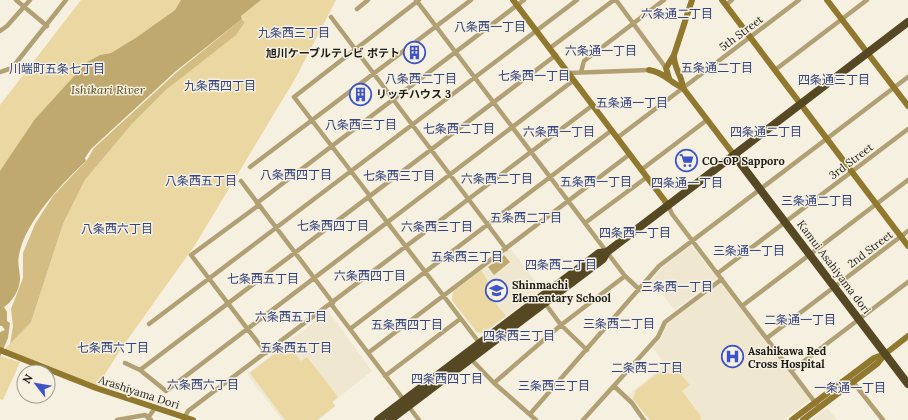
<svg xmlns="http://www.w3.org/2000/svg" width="908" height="420" font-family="Lora,'Noto Sans JP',serif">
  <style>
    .built { fill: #efe7d0 }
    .green { fill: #ebd7a2 }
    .forest { fill: #d4bd82 }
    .water { fill: #bfa96e }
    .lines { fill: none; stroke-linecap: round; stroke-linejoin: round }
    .street { stroke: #b1a073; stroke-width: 4.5 }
    .secondary { stroke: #91782f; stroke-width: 6 }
    .highway { stroke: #554823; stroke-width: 8 }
    .labels { text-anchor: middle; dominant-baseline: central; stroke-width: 3; stroke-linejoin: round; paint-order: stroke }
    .street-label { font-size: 11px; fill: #1d1b16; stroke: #f6f0e1 }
    .poi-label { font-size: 11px; font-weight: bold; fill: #1d1b16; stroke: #f6f0e1; text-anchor: start }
    .neighbourhood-label { font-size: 12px; fill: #33437d; stroke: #f6f0e1 }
    .water-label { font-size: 12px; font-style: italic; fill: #59491b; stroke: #f6f0e1 }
  </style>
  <rect width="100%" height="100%" fill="#f6f0e1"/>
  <path class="built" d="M691,245l26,33 -42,32 -24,-29 12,-14z
    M510,248l32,42 -59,44 -7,-1 -24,-32v-9z
    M721,283l89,117 -26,20h-135l-21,-25 37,-30 -12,-17 8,-10 6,-14z
    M328,311l44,60 -39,31 3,4 -18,14h-36l-35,-46z
    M827,408l10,12h-26z"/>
  <path class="green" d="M81,0h100l-6,10 -38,27 -26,16 -11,2 -13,7 -23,27 -64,82v-66z
    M261,0h75l-41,79 -100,166 -72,101 -27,42 -93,-37 28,-29 32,-98 22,-44 46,-55 36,-36 78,-67 -4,-6z
    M481,270l8,13 2,15 15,18 -23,17 -6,-1 -25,-32 1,-8z
    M289,346l12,15 6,-4 31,40 -6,5 3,4 -18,14h-32l-35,-47 23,-18 9,-3z
    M0,356l20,6 -17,38 -3,-1z
    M662,370l7,4 9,-3 12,14 -8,6 18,24 1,5h-51l-17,-21 3,-9z"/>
  <path class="forest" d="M242,19l3,3 -9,13 -69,54 -36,36 -46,55 -22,44 -32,98 -21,22 3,-18 -2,-17 12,-31v-25l12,-29 18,-28 34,-36 7,-12 84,-77z"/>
  <path class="water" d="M181,0h80l-20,16 1,3 -66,52 -85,78 -6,9 1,3c-23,21 -61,61 -67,94 -2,8 1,16 1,24 0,10 -8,23 -16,28l3,5v9l3,2 -2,15 -8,19v-25l5,-2 -3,-4h-2v-155l35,-52 52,-57 13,-7 11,-2 26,-16 38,-27z
    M504,255l6,7 -16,13 -6,-8z"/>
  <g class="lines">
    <path class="street" d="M16,0l31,26
      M416,0l209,276 15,14
      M616,0l50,68
      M726,5l6,-5
      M357,9l11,-9
      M331,17l175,232
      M0,31l7,-5 23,-26
      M550,48l64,-48
      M775,70l92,-70
      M0,72l12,-4 54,-68
      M581,72l3,-11 80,-61
      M569,73l80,-3
      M617,138l182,-138
      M250,167l221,-167
      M641,170l66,-50
      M241,181l92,122
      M370,196l-76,-99 125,-97
      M368,197l113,148
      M257,203l267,-203
      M259,205l-68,50 75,98
      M668,205l4,9 145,191
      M585,223l62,-46
      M718,273l190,-144
      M544,302l17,23 26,25
      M331,304l88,116
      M742,306l166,-126
      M149,324l428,-324
      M350,329l262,-199
      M767,338l141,-107
      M368,353l262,-199
      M470,358l24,25 42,37
      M125,363l15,7 26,21 408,-311
      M140,370l416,-315
      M791,371l117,-89
      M385,376l75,-57
      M853,382l30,38
      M494,383l67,-58 64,-49
      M614,386l18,17 12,17
      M530,414l129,-148 249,-189
      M148,418l7,-10
      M117,420l28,-5 6,5
      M183,420l5,-9 405,-306
      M583,420l75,-83 7,-15 57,-43"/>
    <path class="secondary" d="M513,0l155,205
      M722,0l186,246
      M827,0l81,106
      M674,55c-1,12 8,20 9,33l51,67
      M649,70c15,2 21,13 34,18
      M669,78l-3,-10 8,-13 18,-55
      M0,350l96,38 97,32
      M792,420l82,-62 11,-4
      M803,420l75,-57 7,-9 23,-18"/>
    <path class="highway" d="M734,155l174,229
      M378,420l221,-167 8,-1
      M390,420l213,-161 4,-7 301,-230"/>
  </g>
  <defs>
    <symbol id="building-ring" viewBox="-11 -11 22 22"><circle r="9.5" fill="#f6f0e1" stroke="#3d54c7" stroke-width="1.5"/><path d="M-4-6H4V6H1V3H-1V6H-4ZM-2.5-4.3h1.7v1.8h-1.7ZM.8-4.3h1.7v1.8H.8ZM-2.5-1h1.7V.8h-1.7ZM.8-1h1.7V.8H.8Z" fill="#3d54c7"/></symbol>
    <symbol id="supermarket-ring" viewBox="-11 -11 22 22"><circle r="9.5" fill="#f6f0e1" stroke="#3d54c7" stroke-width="1.5"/><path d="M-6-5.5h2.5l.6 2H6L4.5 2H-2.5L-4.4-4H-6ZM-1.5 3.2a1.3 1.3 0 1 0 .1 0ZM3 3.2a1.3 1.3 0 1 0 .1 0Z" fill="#3d54c7"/></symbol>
    <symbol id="school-ring" viewBox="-11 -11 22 22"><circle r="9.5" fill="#f6f0e1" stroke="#3d54c7" stroke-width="1.5"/><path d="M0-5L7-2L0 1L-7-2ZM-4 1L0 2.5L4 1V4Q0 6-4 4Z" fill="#3d54c7"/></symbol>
    <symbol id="hospital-ring" viewBox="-11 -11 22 22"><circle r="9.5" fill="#f6f0e1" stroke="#3d54c7" stroke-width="1.5"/><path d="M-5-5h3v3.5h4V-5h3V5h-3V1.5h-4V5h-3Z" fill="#3d54c7"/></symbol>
  </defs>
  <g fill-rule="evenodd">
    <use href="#building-ring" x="402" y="40" width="25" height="25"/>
    <use href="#building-ring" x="348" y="82" width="25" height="25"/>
    <use href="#supermarket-ring" x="674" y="148" width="25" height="25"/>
    <use href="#school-ring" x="484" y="278" width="25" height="25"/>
    <use href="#hospital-ring" x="720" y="344" width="25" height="25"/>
  </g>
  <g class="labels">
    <g class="street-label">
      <text transform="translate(741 33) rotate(-37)">5th Street</text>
      <text transform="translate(851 161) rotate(-37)">3rd Street</text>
      <text transform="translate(870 249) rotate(-37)">2nd Street</text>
      <text transform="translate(834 267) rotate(53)">Kamui Asahiyama dori</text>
      <text transform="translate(139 392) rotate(18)">Arashiyama Dori</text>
    </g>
    <g class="poi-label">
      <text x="400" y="53" text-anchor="end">旭川ケーブルテレビ ポテト</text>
      <text x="376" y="94">リッチハウス 3</text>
      <text x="702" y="161">CO-OP Sapporo</text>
      <text x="512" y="285">Shinmachi<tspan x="512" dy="13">Elementary School</tspan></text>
      <text x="748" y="351">Asahikawa Red<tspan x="748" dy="13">Cross Hospital</tspan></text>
    </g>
    <g class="neighbourhood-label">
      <text x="677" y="13">六条通二丁目</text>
      <text x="490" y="26">八条西一丁目</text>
      <text x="294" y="32">九条西三丁目</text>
      <text x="601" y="50">六条通一丁目</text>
      <text x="717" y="67">五条通二丁目</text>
      <text x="57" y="68">川端町五条七丁目</text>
      <text x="534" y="75">七条西一丁目</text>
      <text x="421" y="78">八条西二丁目</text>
      <text x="834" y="79">四条通三丁目</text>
      <text x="220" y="85">九条西四丁目</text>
      <text x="632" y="102">五条通一丁目</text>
      <text x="361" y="124">八条西三丁目</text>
      <text x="459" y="128">七条西二丁目</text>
      <text x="559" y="131">六条西一丁目</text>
      <text x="766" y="131">四条通二丁目</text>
      <text x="296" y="174">八条西四丁目</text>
      <text x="399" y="175">七条西三丁目</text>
      <text x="497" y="178">六条西二丁目</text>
      <text x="201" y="180">八条西五丁目</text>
      <text x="596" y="181">五条西一丁目</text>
      <text x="687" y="182">四条通一丁目</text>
      <text x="817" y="200">三条通二丁目</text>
      <text x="526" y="217">五条西二丁目</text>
      <text x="333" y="225">七条西四丁目</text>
      <text x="437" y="226">六条西三丁目</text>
      <text x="117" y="228">八条西六丁目</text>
      <text x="635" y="232">四条西一丁目</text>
      <text x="749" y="250">三条通一丁目</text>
      <text x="467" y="256">五条西三丁目</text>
      <text x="561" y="264">四条西二丁目</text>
      <text x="370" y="275">六条西四丁目</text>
      <text x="263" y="278">七条西五丁目</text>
      <text x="677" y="286">三条西一丁目</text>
      <text x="291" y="316">六条西五丁目</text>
      <text x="800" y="319">二条通一丁目</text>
      <text x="619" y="323">三条西二丁目</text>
      <text x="407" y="324">五条西四丁目</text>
      <text x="519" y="335">四条西三丁目</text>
      <text x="113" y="347">七条西六丁目</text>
      <text x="296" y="347">五条西五丁目</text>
      <text x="647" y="367">二条西二丁目</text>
      <text x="447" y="378">四条西四丁目</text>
      <text x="203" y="384">六条西六丁目</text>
      <text x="554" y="385">三条西三丁目</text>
      <text x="850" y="387">一条通一丁目</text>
    </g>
    <g class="water-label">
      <text x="108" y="89">Ishikari River</text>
    </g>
  </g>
  <g transform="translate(36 384) rotate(301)"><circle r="19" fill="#f6f0e1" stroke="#9f9b90"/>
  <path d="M0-3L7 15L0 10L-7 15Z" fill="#3d54c7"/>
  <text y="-6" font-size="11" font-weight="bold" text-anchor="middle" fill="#1d1b16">N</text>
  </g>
</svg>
